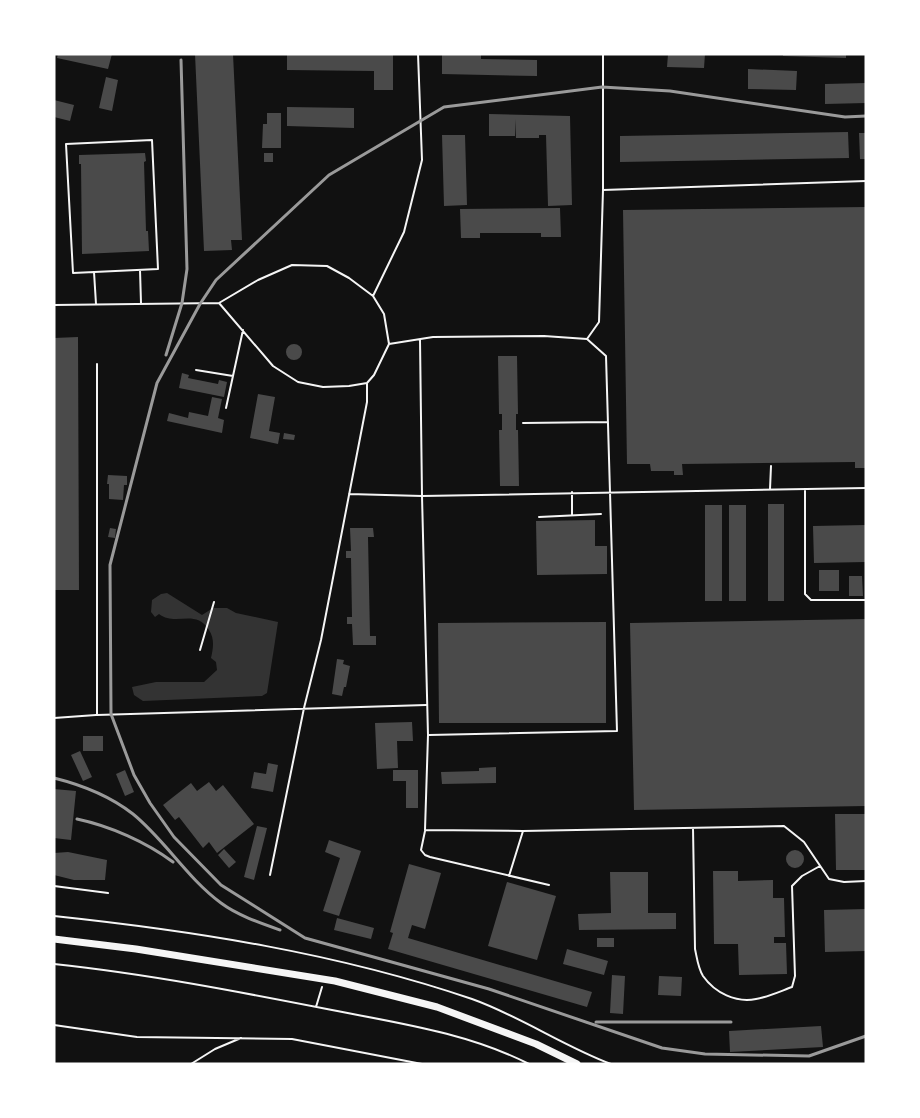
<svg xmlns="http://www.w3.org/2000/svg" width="920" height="1118" font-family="'Nunito Sans',sans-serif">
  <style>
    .water { fill: #333 }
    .building { fill: #4a4a4a }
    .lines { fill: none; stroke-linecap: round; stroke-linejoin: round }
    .path { stroke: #f5f5f5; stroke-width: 2 }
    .service { stroke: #f5f5f5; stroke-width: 2 }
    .secondary { stroke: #f5f5f5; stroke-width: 7 }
    .rail { stroke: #9a9a9a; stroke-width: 3 }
  </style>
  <rect width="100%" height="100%" fill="#111"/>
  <path class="water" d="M167,593l35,22 11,-7h14l9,5 42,9 -11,71 -5,3 -119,5 -9,-6 -2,-8 24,-5h48l13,-12 -1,-8 -5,-4c2,-9 4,-19 -2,-28 -14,-22 -33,-3 -50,-16l-4,3 -4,-5 1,-12 9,-6z"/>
  <path class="building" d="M58,54h54l-4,15 -51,-11z
    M195,54h38l9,186h-11l1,10 -28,1z
    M287,54h106v36h-19v-19l-87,-1z
    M442,54h39v5l56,1v16l-95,-2z
    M668,54h37l-1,14 -37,-1z
    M783,54h63v4l-63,-2z
    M748,69l49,2 -1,19 -48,-1z
    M106,77l12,3 -6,31 -13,-3z
    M866,83v20l-41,1v-20z
    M54,100l20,5 -4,16 -16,-4z
    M287,107l67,1v20l-67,-2z
    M267,113h14v35h-19l1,-24h4z
    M489,114l81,2 2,89 -24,1 -2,-71h-7v3h-23l-1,-19v17h-26z
    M848,132l1,26 -229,4v-26z
    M859,133h7v26h-6z
    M442,135h23l2,70 -23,1z
    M145,153l1,8 -2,1 2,69h2l1,20 -67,3 -1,-90h-2v-9z
    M264,153h9v9h-9z
    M866,207v261h-11v-6l-173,2 1,11h-9v-4h-23l-1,-7h-23l-4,-254z
    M560,208l1,29h-20v-4h-61v5h-19l-1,-29z
    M78,337l1,253h-25v-252z
    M286 352a8 8 0 1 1 16 0a8 8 0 1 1-16 0Z
    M498,356h19l1,58h-2v16h2l1,56h-19l-1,-56h3v-16h-3z
    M182,373l7,2 -1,3 30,6 1,-4 8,2 -3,15 -45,-9z
    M258,394l17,3 -6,34 11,2 -2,11 -28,-6z
    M212,397l10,2 -4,19 6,2 -2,13 -55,-12 2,-8 19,5 1,-6 19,4z
    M284,433l11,2 -1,5 -11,-1z
    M108,475l19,1v9h-3l-1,15 -14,-1v-15h-2z
    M768,504h16v97h-16z
    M705,505h17v96h-17z
    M729,505h17v96h-17z
    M595,520v26h12v28l-70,1 -1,-54z
    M866,525v37l-52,1 -1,-37z
    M110,528l6,1 -1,9 -7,-1z
    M350,528h23l1,9h-6l2,99h6v9h-23l-1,-21h-5v-7h5l-1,-59h-5v-7h5z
    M819,570h20v21h-20z
    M849,576h13l1,20h-14z
    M866,619v187l-232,4 -4,-187z
    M606,622v101h-167l-1,-100z
    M337,659l7,1 -1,4 7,2 -4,21h-2l-2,9 -10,-2z
    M412,722l1,19h-16l1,27 -21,1 -2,-46z
    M83,736h20v15h-20z
    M80,751l12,26 -9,4 -12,-26z
    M268,763l10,2 -5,27 -22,-4 3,-16 12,2z
    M496,767v16l-54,1 -1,-12 38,-1v-3z
    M125,770l9,22 -9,4 -9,-22z
    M393,770h25v38h-12v-27h-13z
    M209,782l7,9 7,-6 31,39 -37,29 -8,-11 -6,6 -24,-31 -4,3 -12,-15 28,-22 6,8z
    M54,789l22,2 -5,49 -17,-2z
    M835,814h31v56h-30z
    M257,826l10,2 -13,52 -10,-3z
    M329,840l32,11 -22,65 -16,-5 17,-53 -15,-6z
    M224,849l12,13 -7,6 -11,-13z
    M786 859a9 9 0 1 1 18 0a9 9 0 1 1-18 0Z
    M68,852l39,8 -2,20h-31l-20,-5v-22z
    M409,864l32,9 -16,56 -13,-4 -4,13 184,54 -5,15 -199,-58 5,-16 -3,-1z
    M713,871h25v10l35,-1v18h11l1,39h-11v6h12l1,31 -48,1 -1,-31h-24z
    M610,872h38v41h28v16l-97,1 -1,-16 33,-1z
    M507,882l49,14 -19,64 -49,-14z
    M866,909v42l-41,1 -1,-42z
    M337,918l37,10 -3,11 -37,-9z
    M597,938h17v9h-17z
    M567,949l41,12 -4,14 -41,-11z
    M612,975l13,1 -2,38 -13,-1z
    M659,976l23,1 -1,19 -23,-1z
    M821,1026l2,21 -93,5 -1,-21z"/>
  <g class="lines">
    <path class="path" d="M200,650l14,-48
      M54,916c141,15 283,37 418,83 48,17 91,47 139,65
      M54,964c94,10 186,28 278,46 66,13 136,23 197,54
      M316,1007l6,-20"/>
    <path class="service" d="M152,140l6,129 -85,4 -7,-129z
      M603,190l263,-9
      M140,270l1,33
      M94,272l2,32
      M373,296l31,-64 18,-72 -4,-106
      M54,305l165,-2 39,-23 34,-15 35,1 22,12 24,18 11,18 5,30 -15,31 -7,8 -18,3 -26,1 -25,-5 -25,-16 -54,-63
      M587,339l12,-17 4,-132v-136
      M389,344l44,-7 111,-1 43,3 19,17 11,375 -188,4
      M97,364v351l329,-10
      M196,370l37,6
      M226,408l17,-78
      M523,423l85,-1
      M866,488l-444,8 6,239 -3,95 98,1 261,-5 20,16 25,37 15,3 22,-1
      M770,489l1,-23
      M805,490v104l6,6h55
      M349,494l73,2 -2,-156
      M572,515v-23
      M539,517l62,-3
      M54,718l42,-3
      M693,828l2,121c2,9 3,19 8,27 12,17 33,27 53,23 12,-2 25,-8 36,-12l3,-11 -3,-90 10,-10 18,-10
      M425,831l-4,19 4,5 5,2 119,28
      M270,875l34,-167 17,-68 46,-238v-19
      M509,876l14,-45
      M54,886l54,7
      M54,1025l83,12 155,2 130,25
      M191,1064l24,-15 26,-11"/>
    <path class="secondary" d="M54,939l82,10 199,32 102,26 99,37 41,20"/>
    <path class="rail" d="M866,116l-21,1 -175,-26 -68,-4 -158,20 -115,68 -113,105 -16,24 -43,79 -47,182 1,149 23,61 16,28 24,34 47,48 84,53 184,51 173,59 43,6 104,2 57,-20
      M166,355l16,-52 5,-34 -6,-209
      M54,778c28,7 56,18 79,36 32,26 54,64 88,89 16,12 39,20 59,27
      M77,819c33,7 69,23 96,43
      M596,1022h135"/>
  </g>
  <rect width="920" height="1118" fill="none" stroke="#ffffff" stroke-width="111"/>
</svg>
